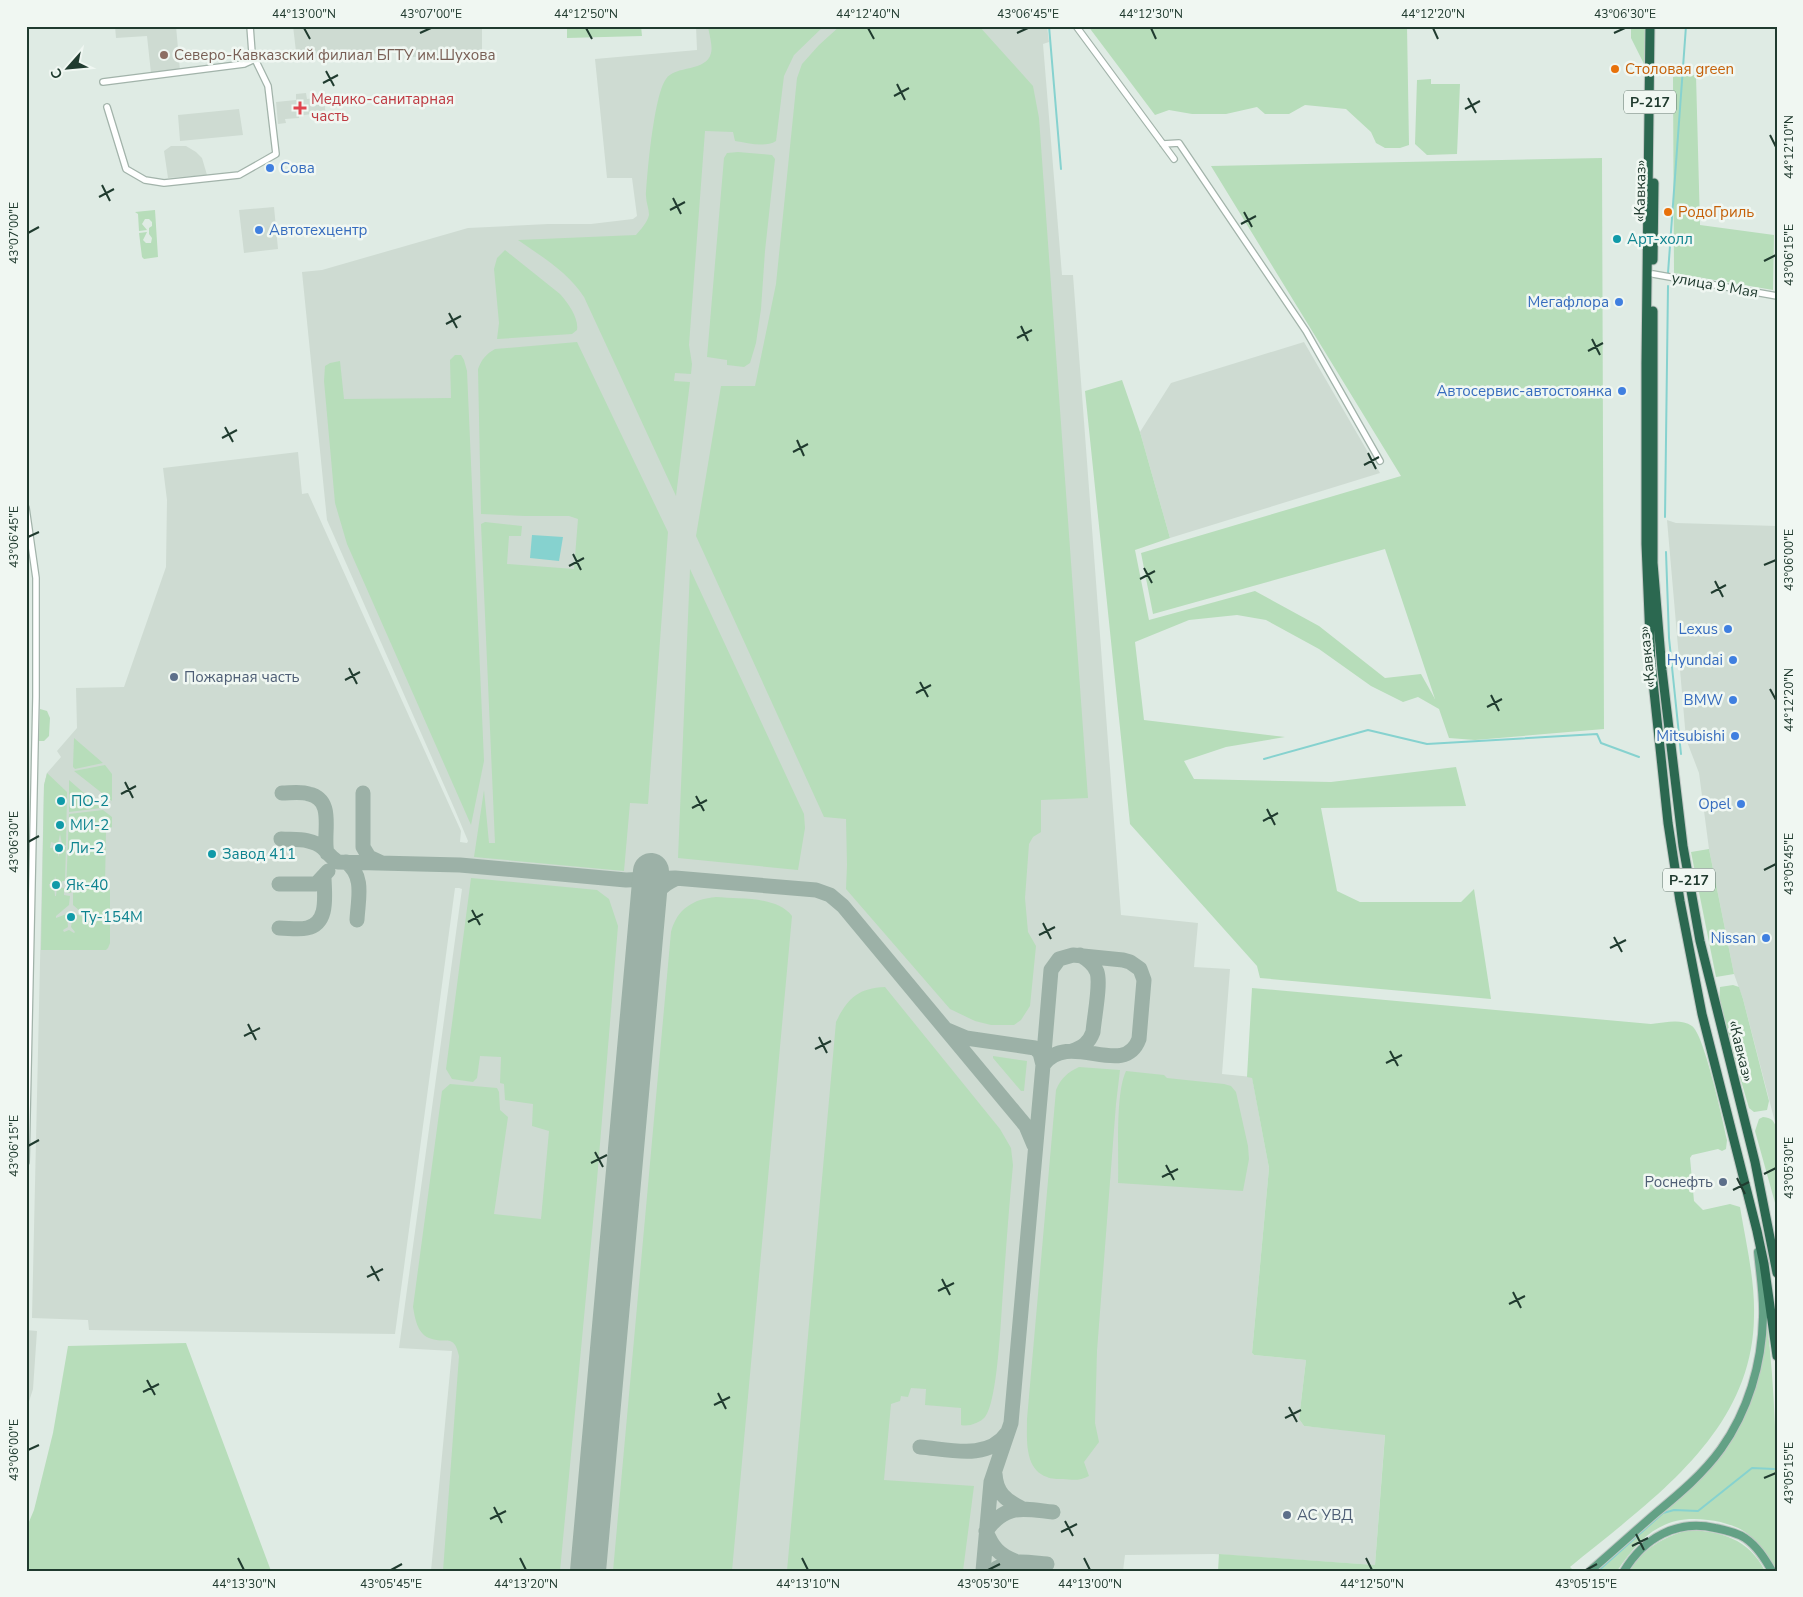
<svg xmlns="http://www.w3.org/2000/svg" width="1803" height="1597" font-family="'Nunito Sans',sans-serif">
  <style>
    .built { fill: #cedbd2 }
    .green { fill: #b7ddba }
    .water { fill: #86d2cf }
    .lines { fill: none; stroke-linecap: round; stroke-linejoin: round }
    .stream { stroke: #86d2cf; stroke-width: 2 }
    .taxiway { stroke: #9cb1a7; stroke-width: 15 }
    .runway { stroke: #9cb1a7; stroke-width: 36 }
    .minor-casing { stroke: #a2b3aa; stroke-width: 8 }
    .major-casing { stroke: #c1c8c5; stroke-width: 10 }
    .highway-casing { stroke: #c1c8c5; stroke-width: 11 }
    .minor { stroke: #fff; stroke-width: 5.5 }
    .major { stroke: #63a185; stroke-width: 8 }
    .highway { stroke: #2b6850; stroke-width: 9 }
    .ticks { fill: none; stroke: #203b2f; stroke-width: 2 }
    .education-dot { fill: #8d6e63; stroke: #f0f7f2; stroke-width: 2 }
    .food-dot { fill: #e8710a; stroke: #f0f7f2; stroke-width: 2 }
    .health-dot { fill: #e0444e; stroke: #f0f7f2; stroke-width: 2 }
    .shop-dot { fill: #3f7fe0; stroke: #f0f7f2; stroke-width: 2 }
    .culture-dot { fill: #0f9aa8; stroke: #f0f7f2; stroke-width: 2 }
    .service-dot { fill: #5c6f8a; stroke: #f0f7f2; stroke-width: 2 }
    .labels { text-anchor: middle; dominant-baseline: central; stroke-width: 5; stroke-linejoin: round; paint-order: stroke }
    .shield { fill: #f0f7f2; stroke: #5e736a; stroke-width: 1 }
    .shield-label { font-size: 14px; font-weight: bold; fill: #203b2f }
    .education-label { font-size: 15px; fill: #785e54; stroke: #f0f7f2; text-anchor: start }
    .food-label { font-size: 15px; fill: #c56008; stroke: #f0f7f2; text-anchor: start }
    .health-label { font-size: 15px; fill: #be3a42; stroke: #f0f7f2; text-anchor: start }
    .shop-label { font-size: 15px; fill: #366cbe; stroke: #f0f7f2; text-anchor: end }
    .street-label { font-size: 15px; fill: #203b2f; stroke: #f0f7f2 }
    .culture-label { font-size: 15px; fill: #0d838f; stroke: #f0f7f2; text-anchor: start }
    .service-label { font-size: 15px; fill: #4e5e75; stroke: #f0f7f2; text-anchor: start }
    .neatline { fill: none; stroke: #203b2f; stroke-width: 2 }
    .ticks-label { font-size: 12px; text-anchor: middle; fill: #203b2f }
  </style>
  <rect width="100%" height="100%" fill="#dfebe4"/>
  <path class="built" d="M115,26h61l4,45 -29,2 -4,-37 -31,2z
    M293,26h189v29l-72,2 -1,-6 -112,9z
    M696,26h351l2,16 -6,2 19,231h11l48,640 77,8 -4,44 36,2 -8,105 30,3 17,91 -17,185 2,2 52,5 -7,59 5,7 81,8 -10,131 -161,-11 -89,1 -2,16h-692l21,-220 -53,-3 63,-459 -3,-1h-4l-60,446 -306,-4 -1,-10 -56,-2 12,-533 3,-12 14,-16 -4,-6 20,-23 -1,-40 48,-1 42,-120 1,-67 -4,-32 135,-16 4,42 6,-1 153,338 -1,11 7,1 1,-2 -13,-31 -128,-290 -25,-248 20,-2 146,-42 80,-4h43l42,-5 4,-3 -5,-38h-25l-12,-119 102,-9z
    M306,93l1,6 17,-2 2,22 -5,1 -1,-4 -9,1v-3l-12,2v2l-14,1 1,4 -8,1 -2,-22 20,-2v-6z
    M239,109l4,26 -63,6 -2,-26z
    M171,146h15l10,6 6,6 5,17 -39,3 -4,-27z
    M274,207l4,42 -34,4 -5,-43z
    M1304,342l76,131 -210,65 -30,-106 31,-49z
    M1667,520l9,3 101,3v604l-34,-131 -9,-25 -25,-125 -10,-76 -13,-34z
    M26,1330l11,1 -4,58 -7,22z"/>
  <path class="green" d="M567,26h74l1,10 -75,2z
    M708,26h116l-30,29 -10,21 -8,65c-11,7 -28,2 -41,0l-2,-9 -28,-1 -16,214 3,19 -1,10 -16,-1 -1,8 16,1 -14,114 -92,-199c-16,-25 -42,-40 -66,-57l118,-5c5,-6 11,-12 13,-20 0,-6 -3,-13 -3,-19 1,-22 8,-101 20,-117 9,-14 41,-7 45,-26 2,-7 -2,-19 -3,-27z
    M840,26h139l54,60 6,32 49,680 -47,2v32l-8,5 -4,7 -4,54 3,34 8,14 -6,60 -9,14 -7,5h-23l-16,-4 -25,-12 -104,-120 1,-24 -1,-46 -22,-2 -128,-281 25,-150h34l21,-102 21,-206 5,-14 17,-19z
    M1088,26h319l2,119 -9,3h-15l-9,-5 -5,-11 -25,-23 -41,-4 -16,9h-24l-8,-7 -31,7h-34l-23,-4 -14,5z
    M1631,26h14l1,42 -15,-30z
    M1696,75l4,150 74,10 -1,55 -99,-17 -1,-196z
    M1431,79v5h29l-3,70 -30,1 -12,-11 2,-64z
    M738,152l34,3 3,4 -10,92 -4,58 -5,34 -6,20 -6,4 -17,-2v-5l-20,-3 17,-199 3,-5z
    M1602,158l2,571 -129,11 -26,-2 -10,-29 -21,-12 -15,5 -32,-16 -52,-37 -53,-29 -29,-5 -48,5 -54,22 9,78 141,17 -59,10 -42,14 10,18 137,3 125,-15 10,39 -145,2 16,83 23,11h101l13,-13 17,110 -231,-21 -3,-12 -127,-142 -45,-433 37,-11 18,52 30,106 -35,12 14,70 106,-29 64,35 66,52 36,-4 14,25 -50,-150 -232,65 -12,-61 260,-77 -190,-310z
    M155,210l3,47 -14,2 -2,-2 -3,-24 8,-1 -4,8 3,3h5l1,-5 -3,-4v-6l3,-2v-4l-3,-3h-4l-3,5 5,6 -8,1 -1,-17 -3,-2z
    M505,250l55,44c8,9 19,24 17,36l-5,4 -75,5 2,-16 -5,-54 3,-11z
    M577,342l91,190 -20,272 -18,-1 -6,68 -150,-14 10,-67 5,53h6l-14,-319 4,-2 37,4 -1,10h-12l-2,28 67,5 4,-50 -9,-3h-44l-44,-2 -3,-145c4,-10 8,-15 17,-20z
    M455,355h6l3,5 3,11 17,390 -13,64 -124,-281 -12,-41 -11,-122 1,-15 5,-3 10,-2 4,38 107,-1 -1,-38z
    M690,569l114,245 1,14 -7,42 -120,-12z
    M40,709l7,2 3,7 -1,18 -5,5h-5z
    M74,738l29,25 -28,6 -2,-2z
    M105,765l7,9v27l-38,-30z
    M47,773l20,19 -1,54 -4,-2 -2,-10 -2,10 -7,-2 -1,6 8,-1v10l4,-9 4,-1 -1,34h-3v4l-5,-1 -2,-8 -1,8h-5l1,4 4,-1 1,9h1l1,-9 7,1v7l6,1 -1,9 -13,11v2l13,-5v3h-2l1,11 -5,3 1,2 5,-2 5,3 1,-1 -4,-5 1,-6 2,-1 -1,-7 13,5 1,-1 -14,-12v-14l-3,2h-4l3,-79 34,-4 9,7v10l-6,4 -1,54 5,5v53l-2,5 -2,2h-65l3,-165z
    M69,780l32,28 -32,4z
    M1709,849l25,125 -18,3 -25,-125z
    M471,878l126,12 12,9 9,27 -21,254 -37,391h-117l16,-215c-5,-24 -14,-11 -30,-18 -12,-5 -14,-20 -16,-31l29,-216 8,-7 47,4 2,4 1,18 8,7 -14,97 47,5 8,-88 -17,-5 1,-22 -28,-4 -1,-16 -4,-1 1,-26 -21,-1 -3,22 -4,4 -21,-3 -6,-10z
    M716,897c23,2 61,-1 76,19l-60,655h-119l58,-639c6,-23 22,-33 45,-35z
    M1733,985l6,2 4,12 26,102 -2,9 -13,2 -5,-4 -30,-102 1,-19z
    M885,987l115,142 11,19 2,17c-4,42 -7,84 -10,126 -2,24 -5,110 -18,126 -5,6 -17,10 -24,8v-17l-36,-3 1,-16 -15,-1 -3,9 -7,-1 -1,5 -9,3 -7,76 90,6 -11,85h-176l49,-549c11,-23 22,-34 49,-35z
    M1252,988l399,36c14,-1 29,-6 41,2 12,8 31,95 35,114l-1,9 -4,2 -4,-2 -26,6 -2,3 4,43 9,9 27,-6 10,3c6,36 15,73 14,109 -1,117 -103,184 -184,251l4,4h-356l1,-17 156,11 10,-130 -81,-9 -5,-7 7,-59 -52,-5 -2,-2 17,-185 -17,-90 -5,-1z
    M993,1056l34,5 -3,30h-3l-28,-33z
    M1079,1067l41,3 -4,34 -19,247 -2,72 4,19 -15,20 5,14c-9,5 -16,4 -26,3 -5,0 -12,0 -16,-2 -23,-8 -20,-38 -20,-58l29,-329c5,-12 12,-18 23,-23z
    M1126,1071l38,4 3,3 57,6 7,2 5,6 12,54 1,13 -6,32 -125,-8c1,-27 -3,-89 8,-112z
    M1763,1117c10,1 11,4 14,13v80l-22,-79 4,-12z
    M1767,1323c10,83 10,165 10,248 -10,-12 -21,-33 -35,-41 -9,-5 -23,-9 -34,-10 -45,-6 -67,16 -91,51h-24l135,-126 32,-74z
    M186,1343l85,228h-245v-42l8,-19 19,-77 15,-87z
    M1688,1530c33,1 61,9 77,41h-136c16,-23 32,-33 59,-41z"/>
  <path class="water" d="M532,535l31,2 -4,24 -29,-3z"/>
  <g class="lines">
    <path class="stream" d="M1049,26l12,143
      M1668,273l18,-247
      M1665,517l3,-231
      M1666,552l3,86 12,116
      M1264,759l104,-29 59,14 170,-10 4,9 38,14
      M1598,1571l65,-58 11,-3 24,1 54,-43 22,1"/>
    <path class="taxiway" d="M282,793c8,0 19,-2 27,1 27,6 13,40 18,59
      M363,793v54l6,10 13,6
      M281,839c15,1 31,-1 42,9 6,6 8,10 15,14l122,3 166,15 49,-2 141,12 14,5 13,11 183,220 8,19
      M346,862c19,14 12,37 11,58
      M279,884h37l12,-13
      M648,909c5,-14 13,-24 27,-30
      M279,928c9,0 20,2 28,0 23,-5 17,-35 17,-52
      M947,1030l19,8 69,10 5,5 3,12c26,-36 81,15 96,-26l5,-59 -4,-11 -10,-7 -7,-2 -50,-5 -14,4 -8,11 -8,95 -32,358 -20,59 -8,89
      M1072,1051c11,-4 17,-8 21,-19 1,-14 8,-48 4,-60 -3,-8 -10,-13 -17,-17
      M920,1447c28,2 68,14 87,-14
      M995,1474c1,18 10,26 26,34
      M1015,1561c-16,-6 -23,-14 -29,-30 20,-28 37,-22 67,-19
      M992,1571c19,-13 33,-9 55,-7"/>
    <path class="runway" d="M588,1571l63,-700"/>
    <defs>
      <path id="minor" d="M1076,26l98,133
        M103,82l141,-18 11,-5
        M107,107l19,62 19,11 19,3 75,-8 37,-21 -8,-68 -16,-33 -2,-27
        M1163,144l16,-1 127,188 74,130
        M1653,274l124,22
        M26,508l10,70v119l-10,465"/>
      <path id="major" d="M1590,1571c22,-19 44,-39 66,-58 23,-19 47,-39 65,-64 27,-38 41,-85 42,-132 1,-22 -3,-43 -5,-65
        M1624,1571c20,-33 53,-52 91,-43 10,2 21,4 30,10 12,8 20,21 27,33"/>
      <path id="highway" d="M1650,26l-4,338v180l5,119 17,160 12,78 22,113 55,217 7,33 13,92
        M1653,260l1,-77
        M1653,311v252l9,107 21,176 17,95 55,221 22,111"/>
    </defs>
    <use href="#minor" class="minor-casing"/>
    <use href="#major" class="major-casing"/>
    <use href="#highway" class="highway-casing"/>
    <use href="#minor" class="minor"/>
    <use href="#major" class="major"/>
    <use href="#highway" class="highway"/>
  </g>
  <path class="ticks" d="M304,28l6,11M586,28l6,11M868,28l6,11M1151,28l5,11M1433,28l5,11M420,33l11,-5M1017,33l11,-5M1614,33l11,-5M326,71l8,15M323,83l15,-8M897,84l8,16M894,96l15,-8M1468,98l8,15M1465,109l15,-8M1770,135l6,12M102,185l8,16M99,197l15,-8M673,198l8,16M670,210l15,-8M1244,212l8,15M1241,224l15,-8M28,233l11,-6M1764,261l12,-6M449,313l8,15M446,324l15,-8M1021,326l7,15M1017,338l15,-8M1592,339l8,16M1588,351l15,-8M225,427l8,15M222,438l15,-8M797,440l7,16M793,452l15,-8M1368,453l8,16M1364,465l15,-8M28,537l11,-5M573,554l8,16M1764,565l12,-5M569,566l15,-8M1144,568l8,15M1140,579l15,-8M1715,581l8,16M1711,593l15,-8M349,668l8,16M345,680l15,-8M920,682l8,15M1770,689l6,11M916,693l15,-8M1491,695l8,16M1487,707l15,-8M125,782l8,16M121,794l15,-8M696,796l8,15M692,808l15,-8M1267,809l8,16M1263,821l15,-8M28,842l11,-6M1764,870l12,-6M472,910l8,15M468,922l15,-8M1043,923l8,16M1039,935l16,-8M1614,937l8,15M1610,948l16,-8M248,1024l8,16M244,1036l16,-8M819,1037l8,16M815,1049l16,-8M1390,1051l8,15M1386,1063l16,-8M28,1146l11,-6M595,1152l8,15M591,1163l16,-8M1166,1165l8,15M1764,1174l12,-6M1162,1177l16,-8M1737,1178l8,16M1733,1190l16,-8M371,1266l8,15M367,1277l16,-8M942,1279l8,16M938,1291l16,-8M1513,1292l8,16M1509,1304l16,-8M147,1380l8,15M143,1392l16,-8M718,1393l8,16M714,1405l16,-8M1289,1407l8,15M1285,1418l16,-8M28,1450l11,-5M1764,1478l12,-5M494,1507l8,16M490,1519l16,-8M1065,1521l8,15M1061,1532l16,-8M1636,1534l8,16M1632,1546l16,-8M238,1558l6,12M520,1558l6,12M802,1558l6,12M1084,1558l6,12M1366,1558l6,12M391,1570l11,-6M988,1570l12,-6M1586,1570l11,-6"/>
  <circle class="education-dot" cx="164" cy="55" r="5"/>
  <g class="food-dot">
    <circle cx="1615" cy="69" r="5"/>
    <circle cx="1668" cy="212" r="5"/>
  </g>
  <path class="health-dot" d="M297.5 100.5h5v5h5v5h-5v5h-5v-5h-5v-5h5z"/>
  <g class="shop-dot">
    <circle cx="270" cy="168" r="5"/>
    <circle cx="259" cy="230" r="5"/>
    <circle cx="1619" cy="302" r="5"/>
    <circle cx="1622" cy="391" r="5"/>
    <circle cx="1728" cy="629" r="5"/>
    <circle cx="1733" cy="660" r="5"/>
    <circle cx="1733" cy="700" r="5"/>
    <circle cx="1735" cy="736" r="5"/>
    <circle cx="1741" cy="804" r="5"/>
    <circle cx="1766" cy="938" r="5"/>
  </g>
  <g class="culture-dot">
    <circle cx="1617" cy="239" r="5"/>
    <circle cx="61" cy="801" r="5"/>
    <circle cx="60" cy="825" r="5"/>
    <circle cx="59" cy="848" r="5"/>
    <circle cx="212" cy="854" r="5"/>
    <circle cx="56" cy="885" r="5"/>
    <circle cx="71" cy="917" r="5"/>
  </g>
  <g class="service-dot">
    <circle cx="174" cy="677" r="5"/>
    <circle cx="1723" cy="1182" r="5"/>
    <circle cx="1287" cy="1515" r="5"/>
  </g>
  <g class="labels">
    <g class="shield">
      <rect x="1624" y="90.5" width="52" height="23" rx="4"/>
      <rect x="1663" y="868.5" width="52" height="23" rx="4"/>
    </g>
    <g class="shield-label">
      <text x="1650" y="102">Р-217</text>
      <text x="1689" y="880">Р-217</text>
    </g>
    <g class="education-label">
      <text x="174" y="55">Северо-Кавказский филиал БГТУ им.Шухова</text>
    </g>
    <g class="food-label">
      <text x="1625" y="69">Столовая green</text>
      <text x="1678" y="212">РодоГриль</text>
    </g>
    <g class="health-label">
      <text x="311" y="99">Медико-санитарная<tspan x="311" dy="17">часть</tspan></text>
    </g>
    <g class="shop-label">
      <text x="280" y="168" text-anchor="start">Сова</text>
      <text x="269" y="230" text-anchor="start">Автотехцентр</text>
      <text x="1609" y="302">Мегафлора</text>
      <text x="1612" y="391">Автосервис-автостоянка</text>
      <text x="1718" y="629">Lexus</text>
      <text x="1723" y="660">Hyundai</text>
      <text x="1723" y="700">BMW</text>
      <text x="1725" y="736">Mitsubishi</text>
      <text x="1731" y="804">Opel</text>
      <text x="1756" y="938">Nissan</text>
    </g>
    <g class="street-label">
      <text transform="translate(1640 191) rotate(-89)">«Кавказ»</text>
      <text transform="translate(1715 285) rotate(10)">улица 9 Мая</text>
      <text transform="translate(1647 657) rotate(-96)">«Кавказ»</text>
      <text transform="translate(1741 1051) rotate(76)">«Кавказ»</text>
    </g>
    <g class="culture-label">
      <text x="1627" y="239">Арт-холл</text>
      <text x="71" y="801">ПО-2</text>
      <text x="70" y="825">МИ-2</text>
      <text x="69" y="848">Ли-2</text>
      <text x="222" y="854">Завод 411</text>
      <text x="66" y="885">Як-40</text>
      <text x="81" y="917">Ту-154М</text>
    </g>
    <g class="service-label">
      <text x="184" y="677">Пожарная часть</text>
      <text x="1713" y="1182" text-anchor="end">Роснефть</text>
      <text x="1297" y="1515">АС УВД</text>
    </g>
  </g>
  <rect width="1803" height="1597" fill="none" stroke="#f0f7f2" stroke-width="55"/>
  <g transform="translate(68 68) rotate(243)" stroke="#f0f7f2" stroke-width="4" paint-order="stroke">
  <path d="M0-4L9 19L0 12L-9 19Z" fill="#203b2f"/>
  <text y="-8" font-size="14" font-weight="bold" text-anchor="middle" fill="#203b2f">С</text>
  </g>
  <rect x="28" y="28" width="1748" height="1542" class="neatline"/>
  <g class="ticks-label">
    <text x="304" y="18">44°13'00"N</text>
    <text x="431" y="18">43°07'00"E</text>
    <text x="586" y="18">44°12'50"N</text>
    <text x="868" y="18">44°12'40"N</text>
    <text x="1028" y="18">43°06'45"E</text>
    <text x="1151" y="18">44°12'30"N</text>
    <text x="1433" y="18">44°12'20"N</text>
    <text x="1625" y="18">43°06'30"E</text>
    <text transform="translate(1789 147) rotate(-90)" y="4">44°12'10"N</text>
    <text transform="translate(14 233) rotate(-90)" y="4">43°07'00"E</text>
    <text transform="translate(1789 255) rotate(-90)" y="4">43°06'15"E</text>
    <text transform="translate(14 537) rotate(-90)" y="4">43°06'45"E</text>
    <text transform="translate(1789 560) rotate(-90)" y="4">43°06'00"E</text>
    <text transform="translate(1789 700) rotate(-90)" y="4">44°12'20"N</text>
    <text transform="translate(14 842) rotate(-90)" y="4">43°06'30"E</text>
    <text transform="translate(1789 864) rotate(-90)" y="4">43°05'45"E</text>
    <text transform="translate(14 1146) rotate(-90)" y="4">43°06'15"E</text>
    <text transform="translate(1789 1168) rotate(-90)" y="4">43°05'30"E</text>
    <text transform="translate(14 1450) rotate(-90)" y="4">43°06'00"E</text>
    <text transform="translate(1789 1473) rotate(-90)" y="4">43°05'15"E</text>
    <text x="244" y="1588">44°13'30"N</text>
    <text x="391" y="1588">43°05'45"E</text>
    <text x="526" y="1588">44°13'20"N</text>
    <text x="808" y="1588">44°13'10"N</text>
    <text x="988" y="1588">43°05'30"E</text>
    <text x="1090" y="1588">44°13'00"N</text>
    <text x="1372" y="1588">44°12'50"N</text>
    <text x="1586" y="1588">43°05'15"E</text>
  </g>
</svg>
